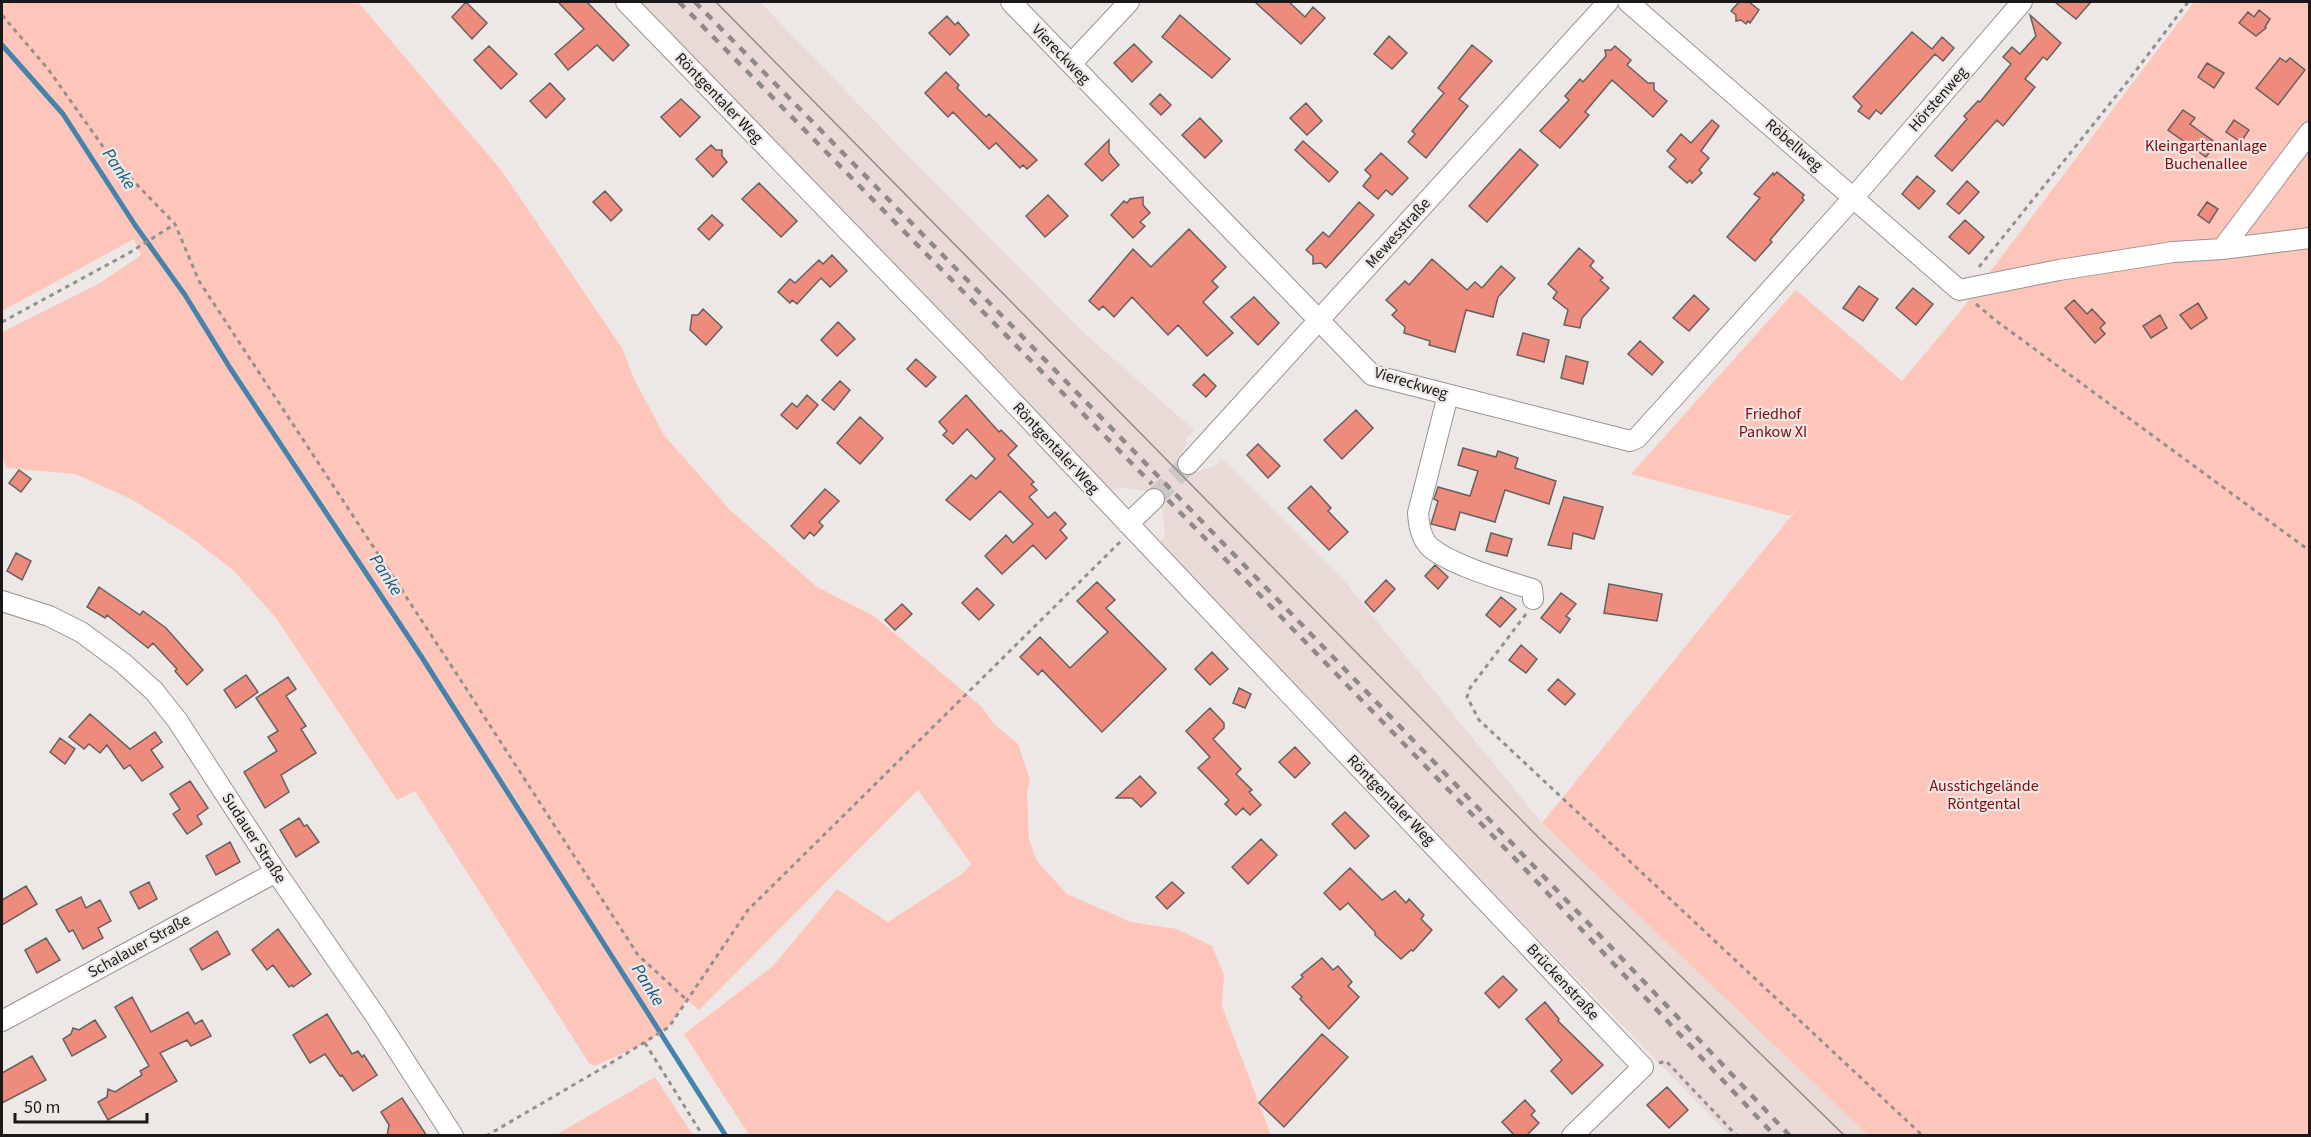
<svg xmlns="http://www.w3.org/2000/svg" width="2311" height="1137" font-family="'Source Sans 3',sans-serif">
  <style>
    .built { fill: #e9dad8 }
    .green { fill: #fec5bb }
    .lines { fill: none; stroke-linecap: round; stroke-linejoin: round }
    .stream { stroke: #4484ac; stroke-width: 5 }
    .building { fill: #ed8b7d; stroke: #666160; stroke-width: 1.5 }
    .minor-tunnel { stroke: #cdc8c7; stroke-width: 20; stroke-dasharray: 20 10; stroke-linecap: butt }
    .minor-casing { stroke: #989292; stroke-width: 22 }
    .path { stroke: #959090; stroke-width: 3; stroke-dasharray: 4.5 4.5; stroke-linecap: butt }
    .minor { stroke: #fff; stroke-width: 20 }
    .tram { stroke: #8e8a89; stroke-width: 1.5 }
    .rail { stroke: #8e8a89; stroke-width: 4.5; stroke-dasharray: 8 8; stroke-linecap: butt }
    .labels { text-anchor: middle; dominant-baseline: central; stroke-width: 4.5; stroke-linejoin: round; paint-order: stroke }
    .street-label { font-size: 16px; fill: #1a1818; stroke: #ede7e6 }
    .park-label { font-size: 16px; fill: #820a06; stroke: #ede7e6 }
    .water-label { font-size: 18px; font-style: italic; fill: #165a81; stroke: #ede7e6 }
  </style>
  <rect width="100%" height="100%" fill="#ede7e6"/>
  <path class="built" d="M640,2h120l156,162 167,168 111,98 -7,8 -6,19 15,15 17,-5 9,-8 123,123 197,241 326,312h-139l-239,-246 -331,-347 6,-6 -3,-29 -16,-16 -29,-4 -5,4z"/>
  <path class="green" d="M2,2h356l143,168 121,178 13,33 29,54 65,74 88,78 57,29 108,91 12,17 24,20 12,36 -3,11 2,49 8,21 30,33 64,28 46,7 35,17 12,29 -2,31 49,129h-522l-65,-101 88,-67 65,-78 51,33 74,-48 9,-10 -53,-74 -219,220 -12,-10 -18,27 -24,16 -50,23 -6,-3 -174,-272 -18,9 -121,-182 -42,-47 -49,-38 -54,-34 -56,-25 -68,-6 -5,-11v-125l98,-49 41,-28 -7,-16 -132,72z
    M2194,2h115v1133h-441l-326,-312 264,-325 -16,18 -159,-42 165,-184 106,91 57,-68z
    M655,1077l38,58h-137z"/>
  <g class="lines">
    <path class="stream" d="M2,45l61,69 72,111 50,70 45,73 191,288 305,480"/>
  </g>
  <path class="building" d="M466,2l21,21 -15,16 -20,-22z
    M558,2h29l42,43 -16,16 -16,-16 -29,25 -13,-16 29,-25z
    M1255,2h34l16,15 8,-10 12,11 -24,26z
    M1739,2h10l10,8 -9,13 -2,-2 -2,3 -5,-4 -5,1v-6l-5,-4z
    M2055,2h36l-15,17z
    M2259,10l11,9 -5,8 1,1 -10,8 -17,-13 9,-11 6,5z
    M1180,15l50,44 -18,19 -50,-41z
    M2030,15l31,28 -14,17 -4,-3 -18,22 10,8 -32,39 -6,-6 -45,51 -17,-15 32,-37 -3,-3 14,-15 2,1 31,-38 -8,-7 9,-10 8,7 16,-18z
    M947,16l8,9 3,-3 11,13 -19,20 -21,-22z
    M1912,32l20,17 10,-12 12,11 -11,13 -8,-7 -54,60 -5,-4 -7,9 -11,-8 4,-5 -9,-9z
    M1389,36l18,17 -15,16 -18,-15z
    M1134,44l18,18 -20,20 -18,-19z
    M1472,45l20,16 -33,38 9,7 -42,52 -18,-16 7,-8 -3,-3 32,-38 -6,-5z
    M489,46l28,28 -16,15 -27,-29z
    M1615,46l16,14 -4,5 21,18h6v7l13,11 -14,16 -41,-37 -27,32 4,3 -29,33 -20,-17 29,-31 -4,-4 15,-17 3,3 23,-26 -1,-6h6z
    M2280,58l6,4 4,-4 15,12 -27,35 -22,-17z
    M2207,63l17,10 -10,15 -16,-11z
    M946,72l13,13 -2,3 29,29 3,-3 48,46 -10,9 -4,-4 -3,3 -24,-25 -7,6 -36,-37 -5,5 -23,-24z
    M550,83l15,16 -19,19 -16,-17z
    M1160,94l11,11 -10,10 -11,-11z
    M681,99l19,18 -20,20 -19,-20z
    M1306,103l16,18 -15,14 -17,-17z
    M2183,110l12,8 -5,6 26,19 -10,14 -38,-27z
    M1200,118l22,23 -17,17 -23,-23z
    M1712,120l7,6 -18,25 8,7 -10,12 3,3 -10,10 -2,-3 -3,3 -18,-16 7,-8 -9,-8 14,-17 10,9z
    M2234,120l15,10 -8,12 -15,-10z
    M1109,140v13l10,12 -17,16 -17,-17z
    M1303,141l35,31 -9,10 -34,-32z
    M711,145l5,5h6v6l5,6 -14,15 -17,-18z
    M1520,149l18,16 -51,57 -18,-16z
    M1381,153l27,25 -16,17 -6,-5 -8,9 -15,-13 8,-10 -6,-6z
    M1777,172l27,23 -2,3 2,2 -34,40 2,2 -17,19 -28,-24 33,-39 -6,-4 19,-21 1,2z
    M1917,176l18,15 -16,18 -17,-15z
    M1967,181l12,11 -20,22 -12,-10z
    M759,183l38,38 -16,16 -39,-38z
    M605,191l17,19 -11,11 -18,-19z
    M1048,195l20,21 -23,21 -19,-21z
    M1143,197v8l7,8 -10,9 5,4 -12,12 -22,-23 13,-14 3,2 3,-4z
    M1359,202l15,13 -48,53 -5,-5 -8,1v-8l-7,-6 17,-18 6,5z
    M2207,202l11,7 -9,14 -11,-8z
    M712,215l11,10 -14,15 -11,-11z
    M1965,220l19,17 -15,17 -20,-17z
    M1189,229l37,38 -14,14 6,6 -15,15 30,31 -26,23 -29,-31 -10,10 -36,-38 -18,20 -11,-11 -4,4 -10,-9 44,-52 18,18z
    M1579,248l15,13 -4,5 13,12 -3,2 9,8 -27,30 -2,10 -16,-3 4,-15 -15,-12 4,-6 -9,-8z
    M832,255l15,16 -17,16 -9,-9 -24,26 -5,-4 -2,3 -12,-11 12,-13 5,4 24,-23 4,4z
    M1432,259l35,31 8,-8 7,6 19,-22 14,12 -17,19 -5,20 -27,-7 -11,42 -26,-7 1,-4 -26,-8 1,-6 -13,-12 5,-5 -11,-10 19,-19 4,4z
    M1859,286l19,13 -15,22 -20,-13z
    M1913,288l20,16 -17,21 -20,-17z
    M1694,295l15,14 -20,22 -16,-13z
    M1254,297l25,26 -21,22 -27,-28z
    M2074,300l13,14 5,-5 13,14 -5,5 5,6 -10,9 -30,-35z
    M2198,303l9,15 -16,11 -11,-14z
    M703,309l19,18 -16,18 -16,-15 2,-15h6z
    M2160,315l7,13 -16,10 -8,-12z
    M838,322l17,17 -18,17 -16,-16z
    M1523,333l26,7 -5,22 -27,-7z
    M1640,341l23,21 -11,13 -24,-21z
    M1566,356l22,6 -5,22 -22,-6z
    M916,359l20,18 -10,10 -19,-18z
    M1204,374l12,12 -10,11 -13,-12z
    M840,381l10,9 -16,20 -12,-10z
    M807,395l11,10 -21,24 -16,-14 11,-12 5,4z
    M966,395l33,37 2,-2 16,16 -9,9 26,27 -3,2 6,6 -8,7 19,21 7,-6 11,12 -6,6 7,8 -21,21 -13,-14 -31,29 -17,-18 21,-21 7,8 20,-19 -33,-33 -30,29 -24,-20 25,-25 5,4 19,-20 -28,-30 -14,15 -10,-9 4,-4 -8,-9z
    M1356,410l17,18 -31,31 -18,-19z
    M860,417l23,21 -23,26 -23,-21z
    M1258,444l22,22 -12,12 -21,-23z
    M1463,448l33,9 2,-6 20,7 -3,10 41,13 -7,23 -44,-14 -10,32 -35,-10 -5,18 -24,-6 7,-23 -4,-2 4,-12 32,9 8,-25 -20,-6z
    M19,470l12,9 -10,13 -12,-9z
    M1311,486l20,22 -3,3 20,21 -19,18 -41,-42z
    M825,489l14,12 -20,21 4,4 -9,10 -4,-4 -6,7 -13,-13z
    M1564,497l39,10 -9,32 -21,-6 -2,16 -23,-4z
    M1491,533l21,6 -5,17 -21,-5z
    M16,553l15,8 -9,19 -15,-9z
    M1435,565l13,12 -10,12 -13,-13z
    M1386,580l9,9 -21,23 -9,-10z
    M1097,582l18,18 -9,8 60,61 -64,63 -60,-62 -4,5 -18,-18 20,-20 30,31 26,-25 12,-11 -31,-31z
    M1609,584l53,10 -5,27 -53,-8z
    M99,587l41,28 3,-4 23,17 37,42 -16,15 -12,-14 2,-2 -24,-26 -5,5 -41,-33 -2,3 -18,-11z
    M977,588l17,17 -15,15 -17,-17z
    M1561,593l15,11 -10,12 4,3 -10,14 -19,-15z
    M1501,597l15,12 -16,18 -14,-12z
    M902,604l10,10 -17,16 -10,-10z
    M1521,645l16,14 -11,14 -17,-13z
    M1212,652l16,17 -18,16 -15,-16z
    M246,675l12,17 -22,16 -12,-18z
    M288,677l8,12 -10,7 20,30 -5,3 15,24 -35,22 8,17 -24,16 -21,-36 33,-21 -9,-14 10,-6 -22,-33z
    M1558,679l17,15 -10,11 -17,-15z
    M1239,688l12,6 -6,14 -12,-5z
    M1210,708l14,15v5l-11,11 28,30 -5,5 16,16 -3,2 12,13 -11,10 -7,-7 -7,7 -11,-11 4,-4 -31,-32 12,-11 -24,-26z
    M90,714l40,35 25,-17 7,10 -11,8 12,17 -21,14 -12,-16 -6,4 -17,-24 -7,8 -11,-9 -5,5 -15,-12z
    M60,738l15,11 -10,15 -15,-12z
    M1295,747l15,16 -15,15 -16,-16z
    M1140,776l16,17 -15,14 -9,-9h-16z
    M190,781l18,27 -11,8 5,8 -15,10 -14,-20 7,-5 -10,-15z
    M1345,812l24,24 -14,13 -23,-25z
    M299,818l5,8 3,-1 12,17 -23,15 -16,-27z
    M1261,839l16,16 -29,29 -16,-17z
    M230,842l10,20 -24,13 -10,-19z
    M1350,868l32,32 13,-9 11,12 3,-4 15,16 -3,4 11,11 -19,21 -2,-1 -10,9 -26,-24v-3l-27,-29 -8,7 -16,-17z
    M149,882l8,17 -18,10 -9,-17z
    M1172,882l12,11 -17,16 -11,-12z
    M26,886l11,18 -35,21v-25z
    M81,897l5,11 14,-8 11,21 -13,7 5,10 -20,11 -10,-19 -4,2 -13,-22z
    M278,929l33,45 -18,13 -1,-2 -3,2 -16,-22 -6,5 -15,-20z
    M217,931l13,23 -28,16 -12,-21z
    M46,938l14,22 -23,13 -12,-23z
    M1322,958l11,12 5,-4 14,16 -4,4 11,11 -30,32 -29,-30 2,-2 -10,-10 11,-10 -2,-2z
    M1503,976l14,14 -18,18 -14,-15z
    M132,997l19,35 37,-20 7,12 7,-4 9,16 -20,10 -4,-6 -27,13 17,28 -69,39 -10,-18 9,-5 1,-8 7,3 27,-17 -2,-4 9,-5 -34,-59z
    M1545,1002l14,17 -1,2 45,44 -31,29 -21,-23 11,-11 -36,-41z
    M327,1014l25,40 6,-3 4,6 2,-2 13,20 -24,16 -11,-16 -2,1 -15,-22 -15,9 -17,-28z
    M95,1020l11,17 -34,19 -9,-17 8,-5 2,-6 6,2z
    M1322,1034l26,23 -64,70 -25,-24z
    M32,1056l14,24 -44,23v-30z
    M1667,1087l21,23 -19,18 -22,-23z
    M402,1098l25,38h-40l2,-11 -8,-13z
    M1525,1100l10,11 -4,4 8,8 -13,13h-11l-13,-14z"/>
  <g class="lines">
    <path class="minor-tunnel" d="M1154,499l34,-35"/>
    <defs>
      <path id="minor" d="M626,2l349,360 668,705 -71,69
        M1011,2l361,373 258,66 7,-3 217,-241 168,-195
        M1628,2l331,288 100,-20 114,-18 49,-3 88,-11
        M1071,64l58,-62
        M2222,249l88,-117
        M1448,395l-30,118c1,13 3,26 13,35 23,18 72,32 101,41l1,10
        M1188,464l420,-462
        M1128,524l26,-25
        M2,601l47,15 32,16 42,31 31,28 23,29 99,152 99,143 78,121
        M2,1021l274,-149"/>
    </defs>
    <use href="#minor" class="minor-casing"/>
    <path class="path" d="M2,15l46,54 63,89 64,66 24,57 261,398 178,276 49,45
      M1979,267l149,-186 60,-79
      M1976,304l19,16 315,231
      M2,322l127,-69 46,-29
      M1526,614l-56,74 -3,9 12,23 444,416
      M645,1043l58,93
      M1659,1063l7,-2 71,75
      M486,1136l125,-73 58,-36 79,-117 372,-368"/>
    <use href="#minor" class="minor"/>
    <path class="tram" d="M716,2l825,838 304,296"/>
    <path class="rail" d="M679,2l473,482
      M695,2c368,375 734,751 1095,1134
      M1168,500l354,366 253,270"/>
  </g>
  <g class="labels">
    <g class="street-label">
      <text transform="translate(1061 54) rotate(46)">Viereckweg</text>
      <text transform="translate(719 98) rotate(46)">Röntgentaler Weg</text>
      <text transform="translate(1938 99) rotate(-49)">Hörstenweg</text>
      <text transform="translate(1794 145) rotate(41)">Röbellweg</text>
      <text transform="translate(1398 233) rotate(-48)">Mewesstraße</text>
      <text transform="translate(1411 383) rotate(17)">Viereckweg</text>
      <text transform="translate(1056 448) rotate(47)">Röntgentaler Weg</text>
      <text transform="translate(1391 800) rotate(46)">Röntgentaler Weg</text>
      <text transform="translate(254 838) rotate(57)">Sudauer Straße</text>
      <text transform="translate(139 946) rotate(-29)">Schalauer Straße</text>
      <text transform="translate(1563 982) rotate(47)">Brückenstraße</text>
    </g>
    <g class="park-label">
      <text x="2206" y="146">Kleingartenanlage<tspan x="2206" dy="18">Buchenallee</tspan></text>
      <text x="1773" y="414">Friedhof<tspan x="1773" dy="18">Pankow XI</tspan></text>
      <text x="1984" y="786">Ausstichgelände<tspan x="1984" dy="18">Röntgental</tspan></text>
    </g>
    <g class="water-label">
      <text transform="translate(119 169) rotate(56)">Panke</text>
      <text transform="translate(386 575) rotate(57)">Panke</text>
      <text transform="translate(648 985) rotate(58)">Panke</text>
    </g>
  </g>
  <rect width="2311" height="1137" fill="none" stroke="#1a1818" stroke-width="6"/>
  <path d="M15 1113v9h132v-9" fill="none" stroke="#1a1818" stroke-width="3"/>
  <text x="24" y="1113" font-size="18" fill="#1a1818" stroke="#ede7e6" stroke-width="4.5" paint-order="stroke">50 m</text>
</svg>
